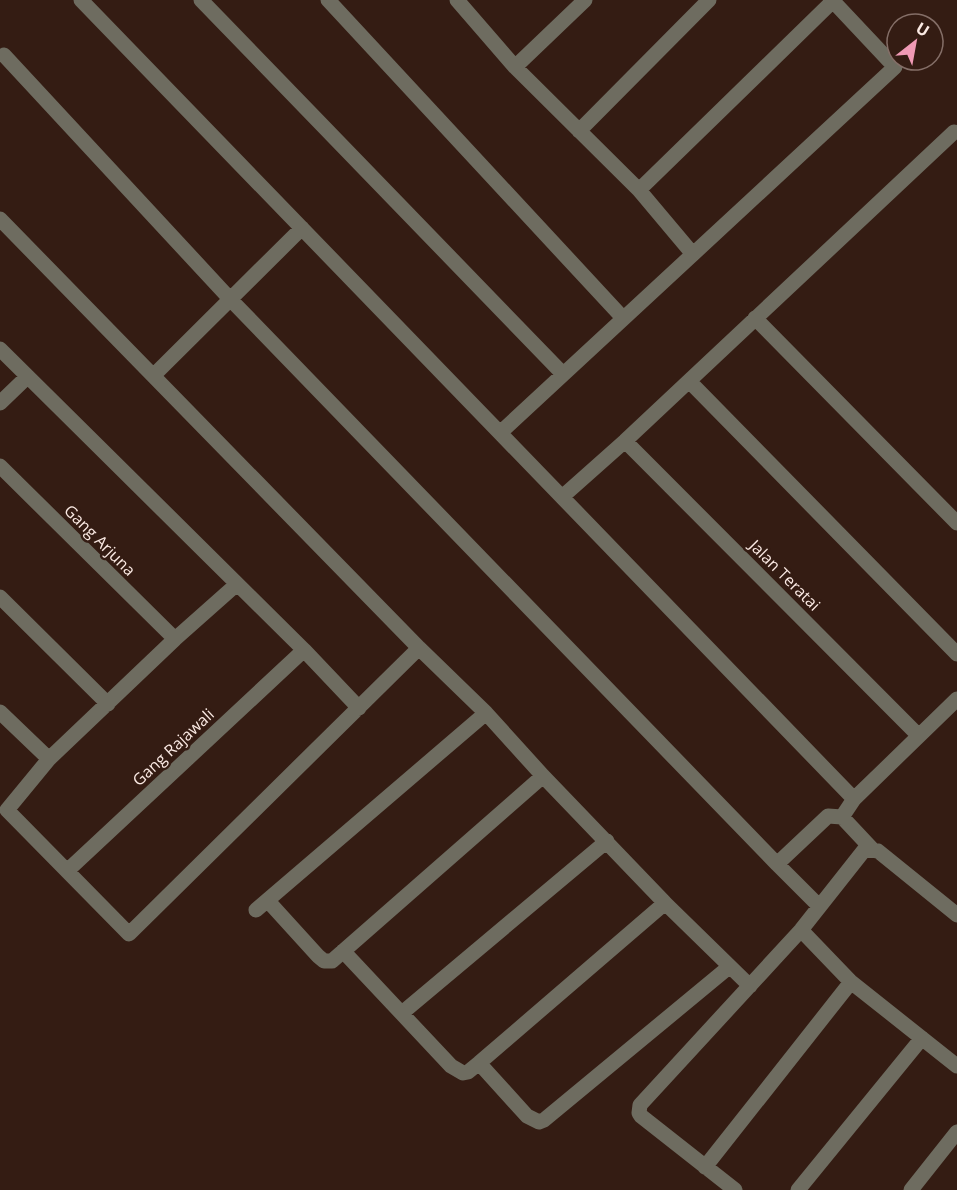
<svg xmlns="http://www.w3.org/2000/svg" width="957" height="1190" font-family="'Open Sans',sans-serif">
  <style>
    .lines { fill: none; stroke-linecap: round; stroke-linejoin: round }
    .street { stroke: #6e6c60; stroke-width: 15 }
    .labels { text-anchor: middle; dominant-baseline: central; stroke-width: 5; stroke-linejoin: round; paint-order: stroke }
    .street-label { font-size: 16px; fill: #fbeae4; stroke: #341c13 }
  </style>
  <rect width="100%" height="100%" fill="#341c13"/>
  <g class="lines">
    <path class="street" d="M81,0l419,433 395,-366 -63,-67
      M201,0l362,374
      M328,0l295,318
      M457,0l58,67 124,123 53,63
      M4,55l227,245 546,564 51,-48 14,1 30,32
      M515,67l70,-67
      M579,131l130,-131
      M639,190l194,-189
      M0,219l419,429 67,65 57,63 122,127 85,83
      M755,318l202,205
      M0,349l304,301 55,58
      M154,375l148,-147
      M689,381l268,273
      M0,403l27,-26
      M500,433l354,366 -12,18
      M625,441l294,295
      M0,466l175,173
      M562,497l63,-56 329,-309
      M0,597l108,107
      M0,712l49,47 -42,51 122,124 290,-286
      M49,759l126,-120 62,-55
      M854,799l103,-100
      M777,864l42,42
      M67,871l237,-221
      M268,901l50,55 6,5h8l211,-185
      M256,910l230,-197
      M801,930l50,52 106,84
      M343,951l108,115 12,7 5,-1 11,-9 186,-160
      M402,1013l205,-172
      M479,1063l48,53 12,6 5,-2 185,-153
      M705,1167l146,-185
      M735,1190l-94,-74 -2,-3 1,-8 161,-175 64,-81 13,2 79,64
      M798,1190l124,-152
      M911,1190l46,-58"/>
  </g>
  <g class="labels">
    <g class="street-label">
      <text transform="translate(100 540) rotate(45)">Gang Arjuna</text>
      <text transform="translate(785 575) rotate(45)">Jalan Teratai</text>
      <text transform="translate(173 747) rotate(-43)">Gang Rajawali</text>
    </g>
  </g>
  <g transform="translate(915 42) rotate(31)"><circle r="28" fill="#341c13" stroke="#846e67" stroke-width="1.5"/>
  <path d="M0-4.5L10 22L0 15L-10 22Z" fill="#f09ab5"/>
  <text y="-9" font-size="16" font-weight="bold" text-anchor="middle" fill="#fbeae4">U</text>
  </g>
</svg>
